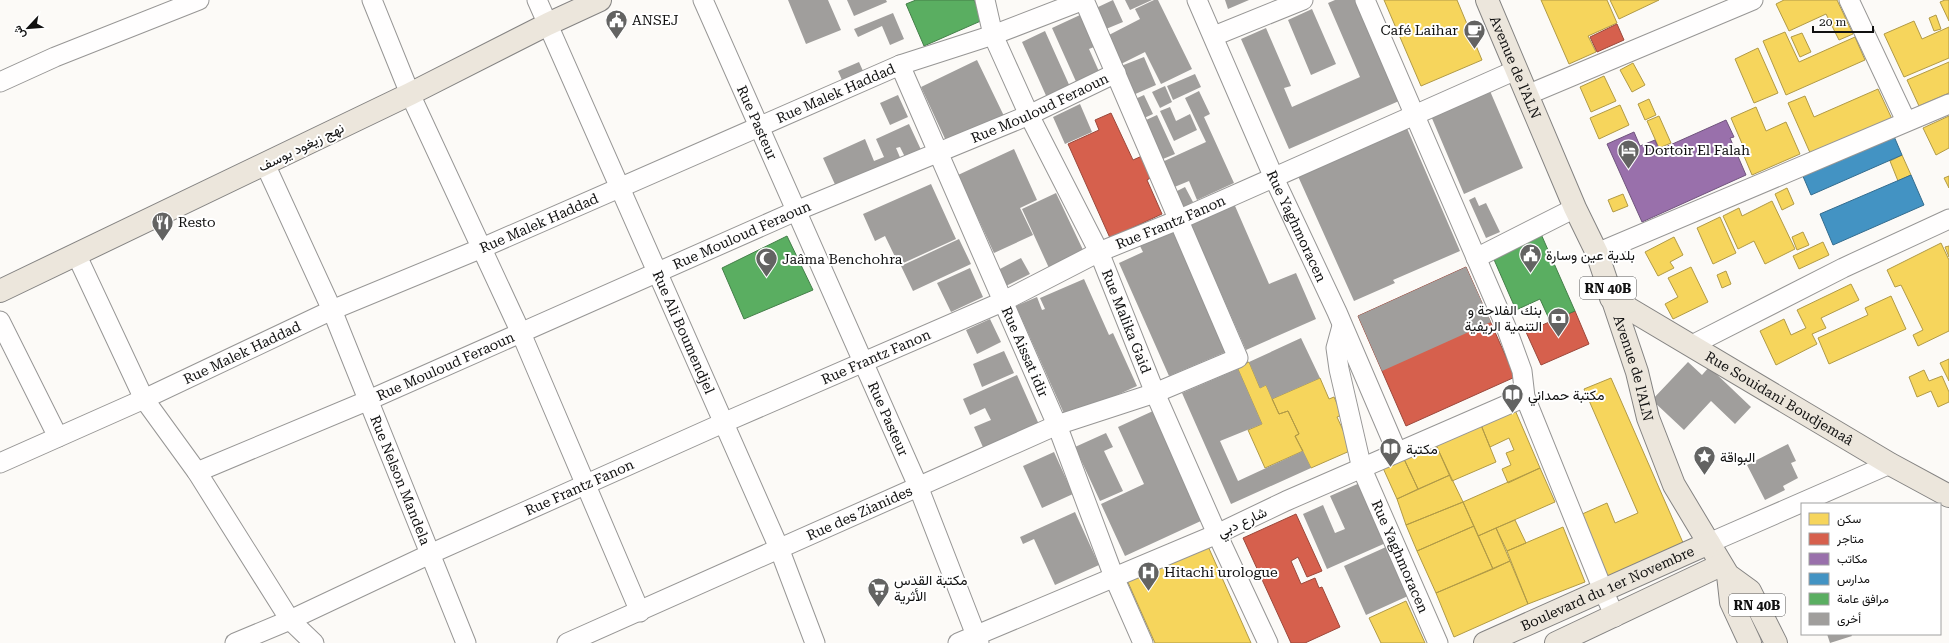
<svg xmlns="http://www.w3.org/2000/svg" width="1949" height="643" font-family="'Roboto Serif',Vazirmatn,serif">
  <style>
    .homes { fill: #f6d55c; stroke: #b19a46 }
    .shops { fill: #d6604d; stroke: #9b483b }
    .offices { fill: #9970ab; stroke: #70547d }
    .schools { fill: #4393c3; stroke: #346c8e }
    .public { fill: #5aae61; stroke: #447f49 }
    .building { fill: #a09e9c }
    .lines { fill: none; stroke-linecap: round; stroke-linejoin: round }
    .minor-casing { stroke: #979695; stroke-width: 21 }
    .major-casing { stroke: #848382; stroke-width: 24 }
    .minor { stroke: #fffefe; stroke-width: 19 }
    .major { stroke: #ece6dc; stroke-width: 22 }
    .labels { text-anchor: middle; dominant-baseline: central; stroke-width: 4; stroke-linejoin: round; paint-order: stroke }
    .shield { fill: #fff; stroke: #585858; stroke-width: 1 }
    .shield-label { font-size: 13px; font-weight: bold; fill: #111 }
    .poi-label { font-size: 14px; fill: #111; stroke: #fff; text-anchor: start }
    .street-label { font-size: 14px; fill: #111; stroke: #fff }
  </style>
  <rect width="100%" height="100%" fill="#fcfaf7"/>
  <path class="homes" d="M1384,0h73l25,60 -61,26z
    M1541,0h66l10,23 -29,13 8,16 -27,12z
    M1610,0h49l-40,19z
    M1784,0h53l16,34 -14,6 -13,-26 -37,17 -13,-27z
    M1945,0h4v21l-9,-19z
    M1936,15l5,14 -7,2 -5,-13z
    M1914,21l8,18 27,-12v31l-45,19 -20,-43z
    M1785,32l14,30 56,-25 10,23 -79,35 -23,-54z
    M1802,33l9,19 -11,5 -9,-20z
    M1758,48l20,45 -24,10 -19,-44z
    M1949,62v31l-30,13 -12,-26z
    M1633,63l12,22 -13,7 -12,-22z
    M1604,76l12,25 -25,11 -11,-25z
    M1878,89l14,30 -81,36 -23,-52 17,-7 9,21z
    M1649,99l7,16 -11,5 -7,-16z
    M1620,105l9,20 -30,14 -9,-21z
    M1756,107l10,24 20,-9 14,32 -48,21 -8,-19 3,-1 -16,-37z
    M1659,116l12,27 -12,5 -12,-27z
    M1949,116v32l-13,7 -13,-27z
    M1902,155l9,20 -13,6 -8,-20z
    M1949,176v12l-5,-10z
    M1787,188l7,16 -12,6 -7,-16z
    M1623,194l5,12 -15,6 -5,-12z
    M1772,201l23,48 -30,15 -11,-23 -16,8 -15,-33 16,-8 3,8z
    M1720,217l16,36 -23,11 -16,-36z
    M1803,232l6,13 -12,5 -5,-13z
    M1674,237l9,18 -13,7 4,6 -16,8 -13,-24z
    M1823,242l6,13 -30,14 -6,-13z
    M1941,243l8,17v71l-31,15 -5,-11 10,-5 -22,-45 -6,2 -8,-17z
    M1949,246v11l-4,-10z
    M1691,267l17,35 -35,17 -8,-15 13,-7 -10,-19z
    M1726,271l5,13 -9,4 -5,-13z
    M1851,284l8,16 -38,18 5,10 -14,6 5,10 -41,21 -16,-34 24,-12 7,16 15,-7 -9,-18z
    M1891,296l15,33 -77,35 -11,-26 50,-23 -3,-7z
    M1949,359v22l-9,-18z
    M1249,362l11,26 6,-3 13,29 9,-3 11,23 -4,2 8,15 -38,17 -17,-38 14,-6 -25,-57z
    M1924,370l5,11 13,-5 7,16v10l-11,5 -7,-16 -14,6 -8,-20z
    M1320,378l9,21 5,-2 8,18 -5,2 15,33 -41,18 -16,-32 4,-2 -11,-23 -9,3 -7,-15z
    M1611,378l73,167 -76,34 -28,-64 27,-12 8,20 23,-10 -54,-124z
    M1515,410l25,58 -32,15 -6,-14 9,-4 -5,-12 8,-3 -5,-12 -19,9 -9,-22z
    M1481,425l15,37 -44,19 -16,-36z
    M1436,445l14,30 -32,14 -14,-30z
    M1404,459l14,30 -21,10 -14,-31z
    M1540,468l15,34 -77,34 -15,-34z
    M1450,475l13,27 -57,23 -9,-26z
    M1463,502l11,24 -57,25 -11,-26z
    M1515,520l11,23 -19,8 -11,-23z
    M1474,526l19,43 -57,24 -19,-42z
    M1563,527l22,55 -57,22 -21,-53z
    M1496,528l14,33 -17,8 -15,-33z
    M1207,544l44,99h-96l-28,-63z
    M1510,561l18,43 -74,33 -18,-44z
    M1406,601l19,42h-44l-12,-25z"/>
  <path class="shops" d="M1617,24l7,16 -27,12 -7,-15z
    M1111,113l22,47 9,-4 10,21 -5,3 15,34 -52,24 -42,-94 31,-14 -4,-10z
    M1466,267l49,110 -109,49 -48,-110z
    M1575,311l14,33 -48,21 -15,-33z
    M1296,514l26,57 -15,6 -9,-20 -7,4 10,23 14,-6 4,10 3,-1 18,40 -35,16h-14l-48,-105z"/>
  <path class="offices" d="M1726,120l8,17 -4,1 16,37 -104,47 -35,-78 27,-12 6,14 15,-6 4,10z"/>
  <path class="schools" d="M1893,134l9,21 -91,40 -9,-21z
    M1911,175l13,30 -91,40 -13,-31z"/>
  <path class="public" d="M916,0h58l9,20 -59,26 -18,-42z
    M1541,234l34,77 -25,10 -10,-22 -24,11 -24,-55z
    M787,236l26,54 -69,29 -22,-51z"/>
  <path class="building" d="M788,0h40l13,30 -35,14z
    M847,0h39l1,2 -33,14z
    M1113,0l10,22 -17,7 -10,-21z
    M1125,0h27l-22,10z
    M1154,0h4l34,69 -31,15 -16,-32 -24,12 -14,-28 33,-17 -5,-10z
    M1225,0h24l-21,9z
    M1335,0h20l44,101 -110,48 -48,-110 25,-11 25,58 -7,2 8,19 68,-30 -32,-74z
    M1312,9l24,55 -25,11 -23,-55z
    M893,13l11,26 -14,6 -8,-19 -24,11 -4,-8z
    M1080,15l14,32 -5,2 12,27 -23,10 -26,-58z
    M1045,31l26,58 -23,11 -26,-58z
    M1144,57l12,28 -23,10 -12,-29z
    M977,60l27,56 -57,27 -26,-56z
    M859,62l4,9 -21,9 -4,-9z
    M1195,74l6,13 -28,13 -6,-14z
    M1165,86l7,16 -12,6 -8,-16z
    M1199,91l11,23 -6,3 30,66 -37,17 -8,-19 -17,7 -12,-25 46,-21 -21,-44z
    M1490,91l33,77 -59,26 -33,-78z
    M898,95l10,22 -18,8 -10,-22z
    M1144,95l9,19 -11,5 -9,-19z
    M1080,104l12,28 -27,12 -12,-27z
    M1170,107l6,14 14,-7 7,16 -23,11 -14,-30z
    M1157,115l18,39 -12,5 -17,-39z
    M909,124l14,30 -16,7 -7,-14 -4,1 6,14 -64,29 -15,-33 42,-19 9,22 10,-4 -8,-18z
    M1406,126l54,125 -67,29 2,3 -41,18 -57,-127z
    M1014,149l23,51 -17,8 13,27 -39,18 -36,-78z
    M931,184l25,55 -57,26 -14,-29 -10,5 -12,-27z
    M1185,187l8,15 -12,7 -8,-16z
    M1056,193l28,59 -35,16 -27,-59z
    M1475,197l4,9 7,-3 14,29 -14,6 -17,-38z
    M1232,199l37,85 27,-11 20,46 -70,31 -58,-132z
    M1177,230l53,120 -61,26 -50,-113 24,-11 -3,-6z
    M959,239l12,25 -58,27 -12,-25z
    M1021,258l9,16 -24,12 -8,-16z
    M1466,267l25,55 -109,49 -24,-55z
    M970,268l13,29 -32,15 -14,-29z
    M1084,279l25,56 4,-2 24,53 -71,32 -50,-112 21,-9 5,13 3,-1 -5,-11z
    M990,319l11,23 -24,12 -11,-24z
    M1301,338l19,40 -48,21 -6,-14 -6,3 -11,-26z
    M1004,351l10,22 -32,14 -9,-23z
    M1688,362l14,13 7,-8 42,40 -16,17 -24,-23 -27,29 -32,-30z
    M1238,369l24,55 -42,17 18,40 65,-30 8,17 -80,36 -49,-111z
    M1017,375l24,54 -55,25 -12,-27 17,-7 -6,-12 -15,7 -7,-16z
    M1153,411l50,109 -78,36 -24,-52 43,-20 -26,-57z
    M1106,433l7,14 -9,4 19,40 -23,10 -25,-54z
    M1788,444l8,17 -5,2 7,15 -15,8 2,4 -20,10 -18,-35z
    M1054,452l19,42 -31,14 -19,-42z
    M1362,482l26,60 -61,27 -24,-55 20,-9 12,28 10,-4 -15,-33z
    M1075,512l24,53 -44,20 -21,-46 -11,5 -3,-7z
    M1386,547l22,49 -42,19 -22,-49z
    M1827,634h24l1,2 -22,7z"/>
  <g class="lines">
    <defs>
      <g id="minor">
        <path d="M372,0l38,94 111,239 119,279"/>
        <path id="s1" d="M537,0l242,548 36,95"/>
        <path id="s2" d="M703,0l215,486 61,157"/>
        <path id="s3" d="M985,0l8,35 36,80 70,137 56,141 62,141 51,109"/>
        <path id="s4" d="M1197,0l77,178 63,134 60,140"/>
        <path d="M1365,0l141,327 16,44 3,26 78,193 12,27"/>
        <path d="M1849,0l57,121"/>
        <path d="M1214,36l89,-36"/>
        <path id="s5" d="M900,65l157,360 57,152 29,66"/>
        <path d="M0,82l55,-25 144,-57"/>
        <path d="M1527,95l226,-95"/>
        <path id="s6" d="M265,164l67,146 134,333"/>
        <path d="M1597,253l352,-149"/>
        <path d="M77,256l67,143 53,73 93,148 24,23"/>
        <path d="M1476,258l99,-50"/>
        <path d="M0,321l58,116"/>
        <path id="s7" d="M1342,326l-6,22 3,21 23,100 76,174"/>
        <path d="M1692,345l151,-77 106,-49"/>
        <path id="s8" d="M0,463l144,-64 188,-89 150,-62 418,-183 93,-30 91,-35"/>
        <path id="s9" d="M197,472l172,-72 427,-189 233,-96 87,-42"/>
        <path d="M1709,543l181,-79"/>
        <path id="s10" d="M235,643l55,-23 140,-66 293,-131 279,-121 97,-50 79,-32 338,-150"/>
        <path id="s11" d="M567,643l490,-218 98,-32 83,-35 -154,-358"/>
        <path d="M958,643l259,-109 69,-33 239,-104"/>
      </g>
      <g id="major">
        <path id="s12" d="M1487,0l88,208 22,45 40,119 11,46 26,67 54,90 22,16 26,52"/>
        <path d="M0,291l410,-197 138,-70 52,-24"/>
        <path id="s13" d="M1611,298l279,166 59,32"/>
        <path d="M1728,575l3,27 19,41"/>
        <path id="s14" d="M1485,643l224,-100"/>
        <path d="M1556,643l165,-78"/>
      </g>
    </defs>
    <use href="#minor" class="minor-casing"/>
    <use href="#major" class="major-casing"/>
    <use href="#minor" class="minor"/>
    <use href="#major" class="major"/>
  </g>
  <defs>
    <symbol id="civic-pin" viewBox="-11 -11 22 30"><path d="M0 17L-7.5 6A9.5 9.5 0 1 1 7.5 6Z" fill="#636362" stroke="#fff"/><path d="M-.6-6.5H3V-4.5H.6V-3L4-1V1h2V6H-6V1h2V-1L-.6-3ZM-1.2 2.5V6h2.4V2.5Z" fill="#fff"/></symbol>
    <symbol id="cafe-pin" viewBox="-11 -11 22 30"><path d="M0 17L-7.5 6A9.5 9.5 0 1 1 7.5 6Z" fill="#636362" stroke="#fff"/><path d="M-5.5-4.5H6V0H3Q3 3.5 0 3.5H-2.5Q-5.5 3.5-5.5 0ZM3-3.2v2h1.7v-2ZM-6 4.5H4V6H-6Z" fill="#fff"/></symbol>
    <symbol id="hotel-pin" viewBox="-11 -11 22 30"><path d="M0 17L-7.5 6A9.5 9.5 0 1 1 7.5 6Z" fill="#636362" stroke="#fff"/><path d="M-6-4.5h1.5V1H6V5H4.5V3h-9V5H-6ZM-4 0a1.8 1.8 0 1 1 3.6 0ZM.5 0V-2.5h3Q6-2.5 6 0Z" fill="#fff"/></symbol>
    <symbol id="restaurant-pin" viewBox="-11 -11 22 30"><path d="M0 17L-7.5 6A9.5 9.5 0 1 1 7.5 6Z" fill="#636362" stroke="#fff"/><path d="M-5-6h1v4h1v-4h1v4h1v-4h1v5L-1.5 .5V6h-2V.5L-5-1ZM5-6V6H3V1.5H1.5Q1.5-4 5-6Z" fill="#fff"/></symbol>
    <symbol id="mosque-pin" viewBox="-11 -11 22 30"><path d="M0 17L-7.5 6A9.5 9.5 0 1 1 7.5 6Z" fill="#636362" stroke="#fff"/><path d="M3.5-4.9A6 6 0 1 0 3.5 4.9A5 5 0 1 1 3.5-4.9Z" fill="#fff"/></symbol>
    <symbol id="bank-pin" viewBox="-11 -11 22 30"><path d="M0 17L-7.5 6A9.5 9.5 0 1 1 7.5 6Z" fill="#636362" stroke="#fff"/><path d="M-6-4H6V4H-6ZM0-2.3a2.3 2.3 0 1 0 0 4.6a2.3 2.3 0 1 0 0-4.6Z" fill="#fff"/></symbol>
    <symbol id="library-pin" viewBox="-11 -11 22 30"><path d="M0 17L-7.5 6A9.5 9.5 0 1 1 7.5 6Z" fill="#636362" stroke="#fff"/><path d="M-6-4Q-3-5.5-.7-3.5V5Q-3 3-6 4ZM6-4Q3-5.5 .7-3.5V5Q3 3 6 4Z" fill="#fff"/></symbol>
    <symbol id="sight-pin" viewBox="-11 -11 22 30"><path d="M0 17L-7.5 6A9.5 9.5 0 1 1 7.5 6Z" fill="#636362" stroke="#fff"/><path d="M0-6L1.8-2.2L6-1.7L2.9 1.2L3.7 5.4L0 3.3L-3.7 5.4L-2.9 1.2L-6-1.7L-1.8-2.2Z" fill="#fff"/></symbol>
    <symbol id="hospital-pin" viewBox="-11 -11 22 30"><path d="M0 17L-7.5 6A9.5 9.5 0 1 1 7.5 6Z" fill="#636362" stroke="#fff"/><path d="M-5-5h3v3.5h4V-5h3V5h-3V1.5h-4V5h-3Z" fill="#fff"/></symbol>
    <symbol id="supermarket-pin" viewBox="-11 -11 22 30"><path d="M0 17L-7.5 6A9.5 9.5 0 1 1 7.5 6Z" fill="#636362" stroke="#fff"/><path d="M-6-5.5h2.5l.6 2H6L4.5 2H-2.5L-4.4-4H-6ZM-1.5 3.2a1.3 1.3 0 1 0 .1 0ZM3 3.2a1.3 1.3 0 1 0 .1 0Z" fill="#fff"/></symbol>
  </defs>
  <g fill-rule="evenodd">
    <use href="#civic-pin" x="604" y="8" width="25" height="34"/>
    <use href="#cafe-pin" x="1462" y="18" width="25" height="34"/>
    <use href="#hotel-pin" x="1616" y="138" width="25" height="34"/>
    <use href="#restaurant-pin" x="150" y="210" width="25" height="34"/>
    <use href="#civic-pin" x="1518" y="242" width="25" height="34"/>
    <use href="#mosque-pin" x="754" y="246" width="25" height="34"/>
    <use href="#bank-pin" x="1546" y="306" width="25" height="34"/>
    <use href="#library-pin" x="1500" y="382" width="25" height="34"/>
    <use href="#library-pin" x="1378" y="436" width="25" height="34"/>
    <use href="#sight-pin" x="1692" y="444" width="25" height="34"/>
    <use href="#hospital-pin" x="1136" y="560" width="25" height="34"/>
    <use href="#supermarket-pin" x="866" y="576" width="25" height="34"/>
  </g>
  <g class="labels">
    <g class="shield">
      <rect x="1580" y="277" width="56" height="22" rx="3"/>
      <rect x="1729" y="594" width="56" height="22" rx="3"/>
    </g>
    <g class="shield-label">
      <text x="1608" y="288">RN 40B</text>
      <text x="1757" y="605">RN 40B</text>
    </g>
    <g class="poi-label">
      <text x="632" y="20">ANSEJ</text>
      <text x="1458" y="30" text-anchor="end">Café Laihar</text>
      <text x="1644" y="150">Dortoir El Falah</text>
      <text x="178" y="222">Resto</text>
      <text x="1546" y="255">بلدية عين وسارة</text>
      <text x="782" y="259">Jaâma Benchohra</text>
      <text x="1542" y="310" text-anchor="end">بنك الفلاحة و<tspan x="1542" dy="16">التنمية الريفية</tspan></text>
      <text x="1528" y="395">مكتبة حمداني</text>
      <text x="1406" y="449">مكتبة</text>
      <text x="1720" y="457">البواقة</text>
      <text x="1164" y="572">Hitachi urologue</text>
      <text x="894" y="580">مكتبة القدس<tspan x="894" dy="16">الأثرية</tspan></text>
    </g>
    <g class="street-label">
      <text stroke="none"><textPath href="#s12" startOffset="73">Avenue de l'ALN</textPath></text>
      <text stroke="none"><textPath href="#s8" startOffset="914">Rue Malek Haddad</textPath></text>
      <text stroke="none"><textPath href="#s9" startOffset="918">Rue Mouloud Feraoun</textPath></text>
      <text stroke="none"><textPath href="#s2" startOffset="134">Rue Pasteur</textPath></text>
      <text transform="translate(301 147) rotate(-26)">نهج زيغود يوسف</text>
      <text stroke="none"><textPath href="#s8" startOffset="590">Rue Malek Haddad</textPath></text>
      <text stroke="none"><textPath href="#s10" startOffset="1026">Rue Frantz Fanon</textPath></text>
      <text stroke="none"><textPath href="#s4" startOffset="247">Rue Yaghmoracen</textPath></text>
      <text stroke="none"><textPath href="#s9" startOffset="594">Rue Mouloud Feraoun</textPath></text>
      <text stroke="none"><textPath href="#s3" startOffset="352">Rue Malika Gaid</textPath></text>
      <text stroke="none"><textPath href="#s1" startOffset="363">Rue Ali Boumendjel</textPath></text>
      <text stroke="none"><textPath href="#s5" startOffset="313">Rue Aissat idir</textPath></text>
      <text stroke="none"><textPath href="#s8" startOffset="266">Rue Malek Haddad</textPath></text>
      <text stroke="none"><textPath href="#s10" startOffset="702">Rue Frantz Fanon</textPath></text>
      <text stroke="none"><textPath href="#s9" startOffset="270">Rue Mouloud Feraoun</textPath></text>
      <text stroke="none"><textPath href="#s12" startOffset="397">Avenue de l'ALN</textPath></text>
      <text stroke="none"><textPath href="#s13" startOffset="196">Rue Souidani Boudjemaâ</textPath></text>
      <text stroke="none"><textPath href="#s2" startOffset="458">Rue Pasteur</textPath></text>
      <text stroke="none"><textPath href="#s6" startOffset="344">Rue Nelson Mandela</textPath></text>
      <text stroke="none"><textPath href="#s10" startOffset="378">Rue Frantz Fanon</textPath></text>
      <text stroke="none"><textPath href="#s11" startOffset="320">Rue des Zianides</textPath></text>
      <text transform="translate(1242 522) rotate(-25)">شارع دبي</text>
      <text stroke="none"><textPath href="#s7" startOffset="242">Rue Yaghmoracen</textPath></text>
      <text stroke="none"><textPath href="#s14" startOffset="134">Boulevard du 1er Novembre</textPath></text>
    </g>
  </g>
  <rect x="1801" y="503" width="140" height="132" fill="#ffffff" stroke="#a0a0a0"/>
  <rect x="1809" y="513" width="20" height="12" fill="#f6d55c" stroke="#a0a0a0"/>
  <text x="1837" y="523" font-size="12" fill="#111111">سكن</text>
  <rect x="1809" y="533" width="20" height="12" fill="#d6604d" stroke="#a0a0a0"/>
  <text x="1837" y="543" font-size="12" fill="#111111">متاجر</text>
  <rect x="1809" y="553" width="20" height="12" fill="#9970ab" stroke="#a0a0a0"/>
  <text x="1837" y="563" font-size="12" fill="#111111">مكاتب</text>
  <rect x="1809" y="573" width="20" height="12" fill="#4393c3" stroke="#a0a0a0"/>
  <text x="1837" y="583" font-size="12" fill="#111111">مدارس</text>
  <rect x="1809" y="593" width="20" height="12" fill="#5aae61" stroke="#a0a0a0"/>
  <text x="1837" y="603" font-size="12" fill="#111111">مرافق عامة</text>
  <rect x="1809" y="613" width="20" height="12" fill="#a09e9c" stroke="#a0a0a0"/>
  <text x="1837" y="623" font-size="12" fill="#111111">أخرى</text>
  <g transform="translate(28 28) rotate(244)" stroke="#ffffff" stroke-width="3" paint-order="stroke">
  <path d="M0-3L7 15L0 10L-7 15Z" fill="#111111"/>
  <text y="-6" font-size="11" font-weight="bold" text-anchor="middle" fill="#111111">ش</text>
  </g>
  <path d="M1813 26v6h60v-6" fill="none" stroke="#111111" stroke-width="2"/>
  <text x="1819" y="26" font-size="12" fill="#111111" stroke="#ffffff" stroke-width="3" paint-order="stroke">20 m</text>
</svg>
